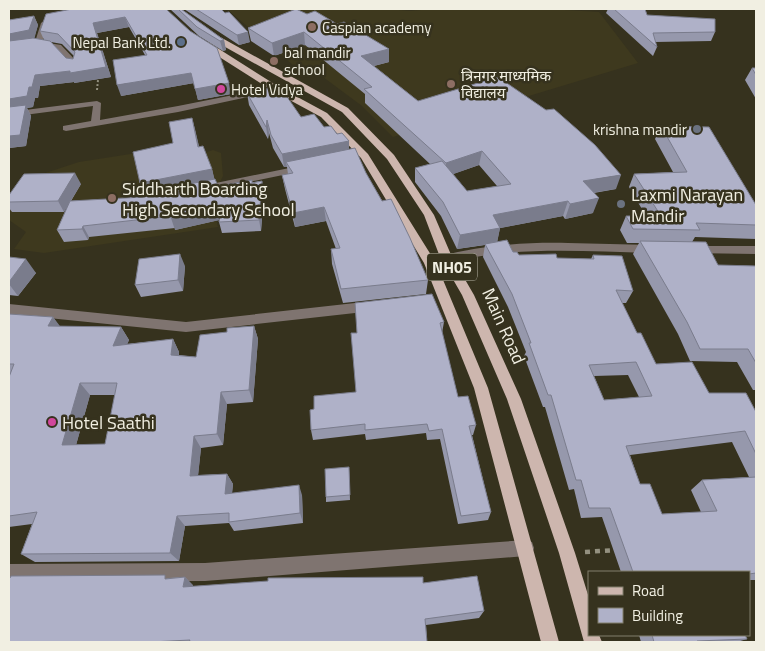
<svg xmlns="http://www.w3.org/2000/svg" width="765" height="651" font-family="'Titillium Web','Noto Sans Devanagari',sans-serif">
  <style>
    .built { fill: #3e391e }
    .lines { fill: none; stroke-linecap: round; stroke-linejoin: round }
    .path-far1 { stroke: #949180; stroke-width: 2; stroke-dasharray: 2 2; stroke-linecap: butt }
    .path { stroke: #949180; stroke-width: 4.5; stroke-dasharray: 5 5; stroke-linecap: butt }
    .minor { fill: #7f7470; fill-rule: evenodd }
    .major { fill: #cdb6ae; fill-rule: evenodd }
    .wall { fill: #9698ac; fill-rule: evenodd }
    .shaded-wall { fill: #7a7c8c }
    .building { fill: #afb1c8; stroke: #7a7c8c; fill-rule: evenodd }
    .education-dot { fill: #8d6e63; stroke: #36321e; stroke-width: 2 }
    .service-dot { fill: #5c6f8a; stroke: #36321e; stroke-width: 2 }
    .hotel-dot { fill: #d1479c; stroke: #36321e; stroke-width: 2 }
    .worship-dot { fill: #6b7280; stroke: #36321e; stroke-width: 2 }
    .labels { text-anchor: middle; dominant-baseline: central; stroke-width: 5; stroke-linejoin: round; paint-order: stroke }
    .far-poi-label { font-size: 15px; fill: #f1efe2; stroke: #36321e; text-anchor: start }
    .shield { fill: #36321e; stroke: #b9b6a7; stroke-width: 1 }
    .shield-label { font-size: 16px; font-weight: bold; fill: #f1efe2 }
    .poi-label { font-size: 18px; fill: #f1efe2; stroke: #36321e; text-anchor: start }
    .street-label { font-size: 18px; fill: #f1efe2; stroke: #36321e }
  </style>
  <rect width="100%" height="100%" fill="#36321e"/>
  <path class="built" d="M227,9h160l23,2 22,-2h116l51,3 39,51 -245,74 -31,-31 -47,-35h-15z
    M213,150l8,3 2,23 -4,8 -10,7 9,36 -174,26 -30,-4 12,-17 -17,-12v-15l18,-26 52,-17 58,-9 41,9z"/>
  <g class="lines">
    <path class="path-far1" d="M97,90l1,-10"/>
    <path class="path" d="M585,552l31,-2"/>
    <path class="minor" d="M45,20l5,1 -3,3 -5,18 19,3 17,18v4h-6l-16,-18 -16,-3 -31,5v-4l26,-5 6,-19z
      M263,89h3v4l-88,19 -112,19 -3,-1v-4l28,-5 2,-15 -84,11v-5l88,-11 4,2 -1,17 78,-14z
      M304,165l5,3 -2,2 -106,22 -5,-3 5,-3z
      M568,243l83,2 6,4 -6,4c-78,-2 -144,-8 -221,14l-6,-4 2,-3c47,-14 93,-18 142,-17z
      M694,246h62v8l-66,-1 -2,-3z
      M373,301l4,2 2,3 -2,3 -4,2 -187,21 -177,-18v-10l177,18z
      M526,540l6,2 2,6 -2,6 -6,2 -321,25 -196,1v-18l196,-1z"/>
    <path class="major" d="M209,33h4l135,75 46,47 40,60 18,42 22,38 47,104 54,154 14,45v37h10l3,7h-18l-25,-89 -52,-154 -45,-104 -22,-38 -16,-42 -37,-56 -45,-47 -124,-69 -9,-8z
      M202,42h6l71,45 48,26 41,41 68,109 52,125 71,254h-18l-67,-254 -50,-125 -63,-105 -40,-41 -48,-26 -71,-45z"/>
  </g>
  <path class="wall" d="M166,9l65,85 -33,6 -4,-17 -73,13 24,-41 -16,-28 -32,6 14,44 -37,6v-1l-34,4 -2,12h-3l-2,9 -6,1 4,8 -5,30 -17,2v-128l25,-4 4,9 -4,13 10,2 -4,-9zM51,42l11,2 12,12 -1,3 -7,-1z
    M170,9h11l43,31 2,10 -3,1 -24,-15z
    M184,9h37l29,33 -11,3z
    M608,9h37l2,6 68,17 -4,9 -56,1 2,5 -4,9 -47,-43z
    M307,14l30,10 52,25v13l-15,4 44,35 198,88 -22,4 -1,20 -28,6 -2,-3 -63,12 -3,14 22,13 38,3 34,1 2,-4 40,36 -7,12h-4l15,30 19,31 53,29 47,19v168h-7v-8h-128l-19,-55 -21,1 -7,-29 -5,1 -24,-83h-2l-19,-51 2,-4 -18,-45 -25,-50 2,-12 -28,4 -16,-33 -26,-34v-14l15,-4 -65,-61v-9l-60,-49 -31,11 -23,-15 -3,-13zM479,165l18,21 -30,5 -14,-17zM628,375l11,22 -35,3 -10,-24zM732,442l17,35 -47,3 -11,10 10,22 -39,2 -22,-30 -10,-29z
    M752,68h4v31l-11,-19z
    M247,93l77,34 25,14v9l17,23 62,107 -2,14 -83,9 -11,-39 -1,-15h5l-10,-28 -31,6 -10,-38 -3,-14 6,-1 -1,-7h-3l-11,-19 -4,-15 -1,6 -19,-34z
    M192,118l7,29 13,22 2,10 4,7 44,-5 2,12 -3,38 -39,2 -3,-11v-2l-44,10v-2l-86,9 -1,3 -24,2 -7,-12 11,-25 -4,7h-52l-3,-4v-13l72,-11 -10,17 72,-4 1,-5 29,-49z
    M661,126l95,79v34l-61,-2 -3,5 26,23 38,1v124h-3l-16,-28 -47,-1 -12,-27 -45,-80 6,-11h-12l-7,-13 6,-14h20l-17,-29 5,-13 39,-2 -18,-33z
    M9,257l27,16 -18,23 -9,-1z
    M185,266l-2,25 -42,6 -6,-12z
    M9,314l44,3 6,9 62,1 8,13 -2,4 46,-5 6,13v3l17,2 31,-25 27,-6 4,13 -5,63 -26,2 -4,41 -22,3 -3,27 29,-1 6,10 -1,9 70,2 1,28 -69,8 -5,-8 -44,3 -6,35 -144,1 -14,-8 11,-30 -23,3zM90,395h25l-10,49 -29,1z
    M444,322l-2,11 16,64 18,28 -3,10h-1l19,77 -3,8 -30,4 -18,-85 -13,1 -1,-7 -60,7 -1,-6 -52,6 -2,-10 3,-21 42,-17 1,-59z
    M349,471l1,29 -24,2v-5z
    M185,577l8,9 230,-3 61,28 -5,7 -53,7 1,17h-418l160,-64z
    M639,635h106l2,4 -10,3h-96z"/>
  <path class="shaded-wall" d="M34,16l4,9 -4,15 -25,5v-11z
    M125,17l4,10 -32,6 14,44 -37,6v-1l-34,4 -2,12h-3l-2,9 -6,1 4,8 -5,30 -17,2v-49l20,-12 6,-12 35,-4 23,-48z
    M248,32l2,10 -11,3 -2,-10z
    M304,32l1,13 -31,11 -2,-13z
    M224,40l2,10 -3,1 -3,-10z
    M389,49v13l-27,7 -1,-13z
    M191,73l3,10 -73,13 -4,-11z
    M229,83l2,11 -33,6 -3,-11z
    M192,118l3,11 7,30 -4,-12z
    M267,120l2,13 -1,6 -2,-12z
    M349,141v13l-63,8 1,5h-3l-2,-13z
    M482,151l-3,14 -34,12 1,-14z
    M212,169l3,12 -70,14 -5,-12z
    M75,173l6,11 -17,28 -6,-11z
    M621,175l-5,14 -38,6 5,-14z
    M262,181l2,12 -3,38 -2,-11z
    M599,198l-6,15 -28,6 5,-15z
    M568,201l-5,15 -73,14 3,-15z
    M221,207l3,12 -49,11 -4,-12z
    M324,207l2,14 -31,6 -2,-14z
    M83,226l6,11 -1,3 -6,-11z
    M500,228l-3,15 -40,6 3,-14z
    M180,254l5,12 -2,25 -5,-11z
    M26,259l10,14 -18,23 -9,-12v-2z
    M53,317l10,13 -15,-4z
    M254,326l4,13 -5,63 -4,-12z
    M121,327l8,13 -7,18 -9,-12z
    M173,339l6,13 -1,15 -7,-12z
    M80,383l10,12 -17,61 -11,-11z
    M221,392l6,12 -4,41 -6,-11z
    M194,436l7,12 -4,38 -7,-10z
    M227,474l6,10 -2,19 -6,-9z
    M299,485l3,10 1,28 -3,-10z
    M177,516l8,10 -6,35 -9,-8z
    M185,577l8,8 -1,9 -9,-7z"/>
  <path class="building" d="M72,9h94l24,22 27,17 12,35 -34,6 -4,-16 -74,12 -4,-25 34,-5 -22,-38 -32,6 13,44 -36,6v-2l-35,4 -3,12h-3l-2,9 -18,3v-58l24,-3 17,3 16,17 7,1 2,-7 -17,-18 -18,-3 6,-17z
    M178,9h3l43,31 -4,1 -23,-14z
    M196,9h25l4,4 4,-1 19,20 -11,3z
    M296,9l11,5 8,-3 22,13 7,-2 45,27 -28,7 57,45 80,-24 48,33 8,-1 41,36 26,30 -38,6 16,17 -29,6 -2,-3 -75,14 7,13 -40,7 -17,-33 -28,-34 27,-7 25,30 44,-7 -29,-33 -36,12 -82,-74 8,-2 -68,-55 -32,11 -24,-15z
    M614,9h31l2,6 68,4v13l-62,1 4,14z
    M34,16l-5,14 -20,4v-14z
    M752,68h4v7z
    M279,85l22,32 13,-3 10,13 7,-1 6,8 5,-1 7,8 -67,13 -11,-19 -4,-15 -1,7 -19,-34z
    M26,105l-6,30 -11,1v-29z
    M192,118l6,29 5,-1 9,23 -72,14 -7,-31 40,-9 -4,-21z
    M661,126l48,1 47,78v20l-60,-2 4,7 -67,-1 -7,-13h35l-27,-42 53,-2z
    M355,148l11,25 16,28 9,-2 19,39 18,42 -87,9 -10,-40 9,-1 -16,-41 -31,6 -11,-38 11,-2 -7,-11z
    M75,173l-17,28 -49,1v-7l15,-21z
    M215,179l3,7 34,-6v3l10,-2 -3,39 -40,2 2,-15 -50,11v-2l-88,10 -1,3 -25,1 13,-29 73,-4 -1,-4z
    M507,240l6,12h4l2,3 37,-1 1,4 37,1 -1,-4 29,1 11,35 -17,-1 21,43h4l15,31 36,-2 17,31h37l10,19v42l-11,-23 -119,15 14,38h10l12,30 55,-3 -15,-31 54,-3v96l-7,1v-2h-116l-23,-64h-21l-8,-28h-5l-25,-85h-3l-19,-52h2l-19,-49 -27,-50zM636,362l16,34 -48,4 -15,-35z
    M640,241l66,1 12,23 38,1v97l-8,-14h-48l-13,-27z
    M180,254l-2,26 -43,5 4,-26z
    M9,257l17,2 -17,23z
    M432,294l12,28 -4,1 18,74 10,-1 8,29 -7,1 22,86 -30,4 -19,-87 -13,2 -2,-7 -62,6v-6l-54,6 -1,-20 4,-1v-13l42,-4 -5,-59h6l-2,-30z
    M9,314l44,3 -5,9 73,1 -8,19 60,-7 -2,16 25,2 4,-22 27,-3v-4l27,-2 -5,64 -28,2 -4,42 -23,2 -4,40 37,-2 -2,20 74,-9 1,28 -71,9v-9l-52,3 -7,37 -149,1 16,-42 -28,4v-139l5,-13h-5zM80,383h37l-12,61 -43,1z
    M349,467l1,28 -24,2 -1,-28z
    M165,575v4l20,-2 -2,10 85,-6v-3l155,-1v6l54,-7 7,35 -59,8 2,23h-238l1,-2 -39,2h-142v-64h1l1,-2z
    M652,635h93l2,4 -50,2 1,1h-44z"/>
  <g class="education-dot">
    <circle cx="312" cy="27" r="5"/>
    <circle cx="274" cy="61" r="5"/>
    <circle cx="451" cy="84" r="5"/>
    <circle cx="112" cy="198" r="5"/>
  </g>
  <circle class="service-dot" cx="181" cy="42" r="5"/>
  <g class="hotel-dot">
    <circle cx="221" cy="89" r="5"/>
    <circle cx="52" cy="422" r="5"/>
  </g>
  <g class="worship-dot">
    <circle cx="697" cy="129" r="5"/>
    <circle cx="621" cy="204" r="5"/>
  </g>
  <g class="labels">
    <g class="far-poi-label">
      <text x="322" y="27">Caspian academy</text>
      <text x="171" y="42" text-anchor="end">Nepal Bank Ltd.</text>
      <text x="284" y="52">bal mandir<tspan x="284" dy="17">school</tspan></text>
      <text x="461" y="75">त्रिनगर माध्यमिक<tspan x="461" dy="17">विद्यालय</tspan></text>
      <text x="231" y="89">Hotel Vidya</text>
      <text x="687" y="129" text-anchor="end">krishna mandir</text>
    </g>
    <rect class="shield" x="427" y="253.5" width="50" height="27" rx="4"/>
    <g class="shield-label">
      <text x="452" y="267">NH05</text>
    </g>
    <g class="poi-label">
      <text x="122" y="188">Siddharth Boarding<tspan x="122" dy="21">High Secondary School</tspan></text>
      <text x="631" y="194">Laxmi Narayan<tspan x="631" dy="21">Mandir</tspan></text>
      <text x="62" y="422">Hotel Saathi</text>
    </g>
    <g class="street-label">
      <text transform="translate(504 326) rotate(66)">Main Road</text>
    </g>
  </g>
  <rect width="765" height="651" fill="none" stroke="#f1efe2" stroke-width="20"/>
  <rect x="588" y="571" width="162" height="65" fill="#36321e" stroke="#817e6c"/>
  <rect x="598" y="587" width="25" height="8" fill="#cdb6ae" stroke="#817e6c"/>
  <text x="632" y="596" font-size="15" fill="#f1efe2">Road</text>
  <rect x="598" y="608" width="25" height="15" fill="#afb1c8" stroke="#817e6c"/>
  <text x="632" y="621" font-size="15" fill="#f1efe2">Building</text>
</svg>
